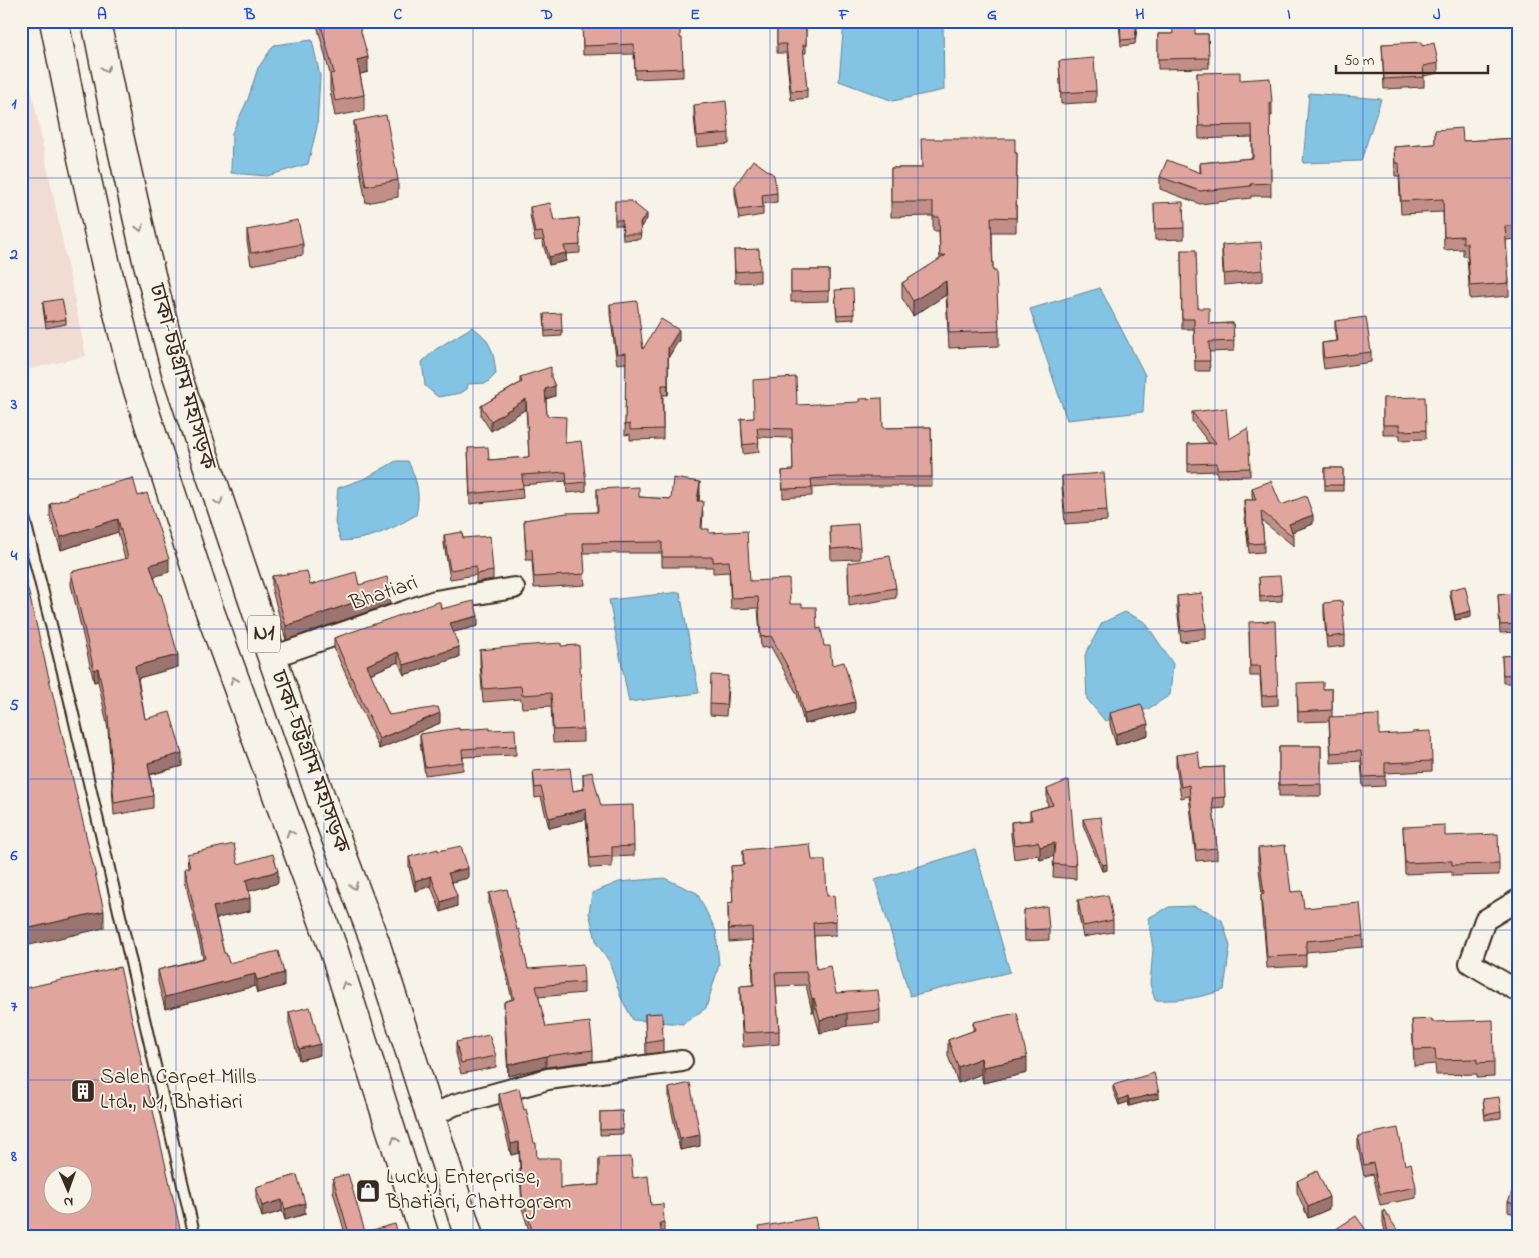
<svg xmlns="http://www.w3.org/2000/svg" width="1539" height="1258" font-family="'Indie Flower','Noto Sans Bengali',sans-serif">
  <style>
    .built { fill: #f0dcd2 }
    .water { fill: #83c3e3; stroke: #668694 }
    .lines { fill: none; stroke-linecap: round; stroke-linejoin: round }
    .service-casing { stroke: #3b2a1e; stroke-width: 14 }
    .minor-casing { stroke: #3b2a1e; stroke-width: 24 }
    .trunk-casing { stroke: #3b2a1e; stroke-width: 31 }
    .service { stroke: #f7f3e8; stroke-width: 10 }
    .minor { stroke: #f7f3e8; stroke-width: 20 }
    .trunk { stroke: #f7f3e8; stroke-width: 28 }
    .wall { fill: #c18f88; stroke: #3b2a1e }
    .shaded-wall { fill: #9d746f; stroke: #3b2a1e }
    .building { fill: #e0a69e; stroke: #3b2a1e; fill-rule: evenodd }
    .oneway { stroke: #998e83 }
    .grid { fill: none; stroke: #1d4ed8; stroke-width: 1; stroke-opacity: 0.55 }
    .labels { text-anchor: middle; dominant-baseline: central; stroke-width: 4; stroke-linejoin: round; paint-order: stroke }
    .shield { fill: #f7f3e8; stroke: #73665b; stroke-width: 1 }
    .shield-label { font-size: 21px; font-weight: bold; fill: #3b2a1e }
    .street-label { font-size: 22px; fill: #3b2a1e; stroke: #f7f3e8 }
    .poi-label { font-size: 22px; fill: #3b2a1e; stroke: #f7f3e8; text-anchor: start }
    .neatline { fill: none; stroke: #1d4ed8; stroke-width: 2 }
    .grid-label { font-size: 16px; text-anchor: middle; font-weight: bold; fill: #1d4ed8 }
  </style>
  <rect width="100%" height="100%" fill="#f7f3e8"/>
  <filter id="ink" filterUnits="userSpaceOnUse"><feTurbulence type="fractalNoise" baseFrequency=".02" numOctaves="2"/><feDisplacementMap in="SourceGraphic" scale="10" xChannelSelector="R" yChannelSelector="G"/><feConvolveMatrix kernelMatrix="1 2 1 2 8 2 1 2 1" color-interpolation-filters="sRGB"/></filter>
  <g filter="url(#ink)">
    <path class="built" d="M21,39l65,317 -65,15z"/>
    <path class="water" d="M844,21h99l1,69 -51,11 -54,-20z
      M312,40l8,36 -3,51 -9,37 -41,12 -36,-3 1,-40 16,-34 10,-31 16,-23z
      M1309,93l72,6 -20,62 -58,2z
      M1100,288l45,87 -2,37 -76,8 -37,-111z
      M472,327c19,12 22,26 24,47l-9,9 -19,1 -1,5 -6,4 -23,4 -13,-11 -3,-24 14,-13z
      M396,461h12c9,20 13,32 8,54 -25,15 -47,25 -75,26l-6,-18 3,-35 28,-10z
      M680,592l19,101 -70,9 -20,-102z
      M1125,612l20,10 28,42 -3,31 -22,14 -43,12 -18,-22 -2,-44 17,-32z
      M975,849l35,123 -100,24 -35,-116z
      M664,878l33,15 19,38 3,34 -13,43 -23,16 -50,-4 -12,-22 -12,-37 -12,-17 -8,-31 3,-20 27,-11z
      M1193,906l14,5 15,9 8,26 -6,44c-26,8 -42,11 -69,10l-5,-16 3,-35 -5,-31 21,-11z"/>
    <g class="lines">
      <defs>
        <path id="service" d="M21,506l45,178 129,553"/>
        <path id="minor" d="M272,657l163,-56 79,-13
          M1518,900l-33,20 -15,43 48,28
          M432,1116l22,-11 94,-26 134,-18"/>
        <path id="trunk" d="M54,21l24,119 28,125 29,116 73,225 126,345 91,286
          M96,21l22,110 28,125 30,116 96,285 49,141 54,144 94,295"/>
      </defs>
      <use href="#service" class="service-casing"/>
      <use href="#minor" class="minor-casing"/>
      <use href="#trunk" class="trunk-casing"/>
      <use href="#service" class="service"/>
      <use href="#minor" class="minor"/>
      <use href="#trunk" class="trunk"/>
    </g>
    <path class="wall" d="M316,21h42l10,51 -8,2 4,21v16l-29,5 -5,-26v-16z
      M1119,21h19l-3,23 -14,2z
      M582,22l83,4 15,12 3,30v9l-48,2 -1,-25 -51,1z
      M777,28l29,1v24h-3l4,37v8l-16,2 -5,-47h-9z
      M1158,34h50l1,34 -51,1z
      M1382,44l40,2 16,17v10l-14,3v11l-40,2z
      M1059,61l37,30v11l-35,2z
      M1197,73l43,7 32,23v13h-2l1,80h-20v2l-51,6 -40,-15v-12l40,-4v-10l52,-5v-21l-53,2z
      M694,105l35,28v11l-32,3 -3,-31z
      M354,121l44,59v17l-32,6 -12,-66z
      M1435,130l28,11 55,-3v101l-12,1 3,43v13l-39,3 -3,-43h-4v-7l-19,1 -1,-38 -42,2 -2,-38h-4l-1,-29 41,-3z
      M1015,153h2l-1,79h-24l1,39 6,60v15l-50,2 -3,-53 -33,21 -11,-18v-15l38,-23 -1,-29h-6v-15l-42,1v-49h31z
      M735,186l42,7v9l-14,2v11l-24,4 -4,-25z
      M615,201l32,18 -7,9 1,11 -18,1 -1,-15h-7z
      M1154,203l30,25v11l-29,1z
      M530,207l24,14 25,-3 1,35 -14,1v7l-17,4 -7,-25 -7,1 -5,-26z
      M247,230l56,14v11l-52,10 -4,-24z
      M1222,245l41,25v11l-39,4 -2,-29z
      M734,250l26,20v12l-25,1z
      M1181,250l17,58 11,16 24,-1 1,28 -25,1 1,19h-15l-1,-42h-12z
      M791,270h38v31l-38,1z
      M835,296l19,18v5l-17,1z
      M43,302l23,17v5l-20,4 -3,-20z
      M610,304l33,45 36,-9 -11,18v37h-5v44l-33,1v-6l-5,1 1,-72 -9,1 -7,-50z
      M544,314l18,16v6l-17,1z
      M1335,321l36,31v10l-47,7 -2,-15v-11l14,-2 -1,-9z
      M520,377h31l4,19 -9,3 1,17 18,27 21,39v9l-19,2 -1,-12 -44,4 1,13 -53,6 -2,-56 21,12 40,-3 -3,-48 -35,22 -10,-15v-10l39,-23z
      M1383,398l43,32v9l-26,1v-5h-17z
      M797,405l86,23 48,-1 1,59h-95l-25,2v8l-29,2 -1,-27 11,-1 -1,-32 -34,-1 1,15 -16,2 -2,-35 13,-1z
      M1192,412l37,27 21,29v8l-33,1v-6l-29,1v-28l21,-1 -17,-22z
      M1325,468h18v23h-18z
      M1062,476l45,34v11l-42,3 -3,-37z
      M1252,488l61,36 -21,8 2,5v9l-32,-25 2,22v9l-15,1 -5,-45v-8h9l-1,-3z
      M597,489l42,8 32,2 29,-7 -1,9 4,11 -1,17 7,4 41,48 40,23 12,3 15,22 15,36 23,47 -51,12 -7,-30 -26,-47 -10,1 -3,-40 -27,1 -2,-37 -16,1v-6h-51v-14h-79l2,32 -51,3 -2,-28h-6l-2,-40 73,-8z
      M77,493l61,3 31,76 -15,4 24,91 -40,11 7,41 37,47 -32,9 3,21v12l-39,7 -6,-86 -10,-48 -4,1 -23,-97v-13l54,-13 -7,-27 -57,18 -11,-33v-13l27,-8z
      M830,526l30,21v12l-29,1z
      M444,535l19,3 30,33v8l-17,3v-7l-26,4 -6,-35z
      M848,573l48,15v10l-47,8z
      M272,576l38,9h49l31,19 -104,36 -14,-50z
      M1259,577l23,18v6l-22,1z
      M1450,590l21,27 -16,3 -5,-25z
      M1518,593v39l-18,1 -2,-39z
      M1177,596l29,32v11l-25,3 -4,-35z
      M1324,603l21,32v11l-18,2 -3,-34z
      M441,609l37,17 -25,6 6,25 -55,18 -6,-13 -28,12 19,41 51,8 -61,26 -45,-101v-10z
      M1249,632l29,63v10l-16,1 -2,-30h-10z
      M561,646l22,83v13l-30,1 -2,-37 -29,2 -1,-9 -38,3 -3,-39v-13z
      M1518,655v28h-15l-1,-27z
      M728,687l-2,29 -16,-1v-11z
      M1323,689h9v28l47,18 53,26v10l-47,2v13l-22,1 -2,-26 -30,2 -2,-42 -31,1 -1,-29z
      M1110,713l38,22 -32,10 -6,-20z
      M1513,719h5v28l-4,1z
      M459,730h31l26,16v9l-53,2v13l-38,5 -5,-33v-8z
      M1279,746h42v50h-42z
      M1176,755l24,13 24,-1 1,41 -12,1 4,39v11l-21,2 -7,-65 -8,2 -5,-32z
      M533,771l40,20 10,-2v-15l18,32 33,40v10l-22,1v10l-22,1 -4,-49 -37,9 -8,-31 -6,1z
      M1047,789l29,77v13l-23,-2 1,-21 -14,4 -2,-5 -24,4 -3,-24v-13l19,-2v-9l18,-5 -1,-4z
      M1083,819l24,51 -5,1 -19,-46z
      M1403,827l42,9 54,28v11l-47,1v-4l-47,2z
      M1258,848l46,60 59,28v11l-57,5v14l-39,2 -3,-39h-1l-2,-23v-11h1l-4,-35z
      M743,850l69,10 15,36 9,25v14l-22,1 2,33 20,24 44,17v13l-33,3 -27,7 -6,-21h-2l-6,-27 -30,1 3,45v13l-36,3 -3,-48v-13l13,-1 -1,-45 -23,2 -1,-26v-13l5,-1 -2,-36 12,-1z
      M438,851l30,27 -16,4 5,24 -16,6 -10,-26 -16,5 -6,-24v-10z
      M187,854l51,10 40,19 -29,8 1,20 -34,7 8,35 5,10 55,23 -27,7 -2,-7 -90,23 -7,-27v-12l45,-12 -18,-77v-13h3z
      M489,893l28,37 11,39 56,13v11l-46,4 8,30 47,23v11l-47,6 -38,9 -4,-64v-10l8,-3 -23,-95z
      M1078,900l35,20v12l-30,5 -5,-26z
      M1024,910l25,19v11l-24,1z
      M289,1012l31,43 -21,5 -10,-36z
      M645,1014l18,26v12l-17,2z
      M1412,1020l20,2 62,40v15l-17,1v-4l-41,1 -1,-11 -21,2z
      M973,1022l54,51 -44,10 -2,-9 -23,9 -10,-27v-16l25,-9z
      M456,1042l40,14v11l-35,7 -5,-21z
      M1113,1085l46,13 -30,8 -1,-4 -9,3 -6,-15z
      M669,1088l31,58 -20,4 -11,-51z
      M499,1094l38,64 23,30 39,-3v-27l34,20 18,27 13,17v12h-3l1,3h-131l-9,-29 -3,-55 -8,2 -12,-50z
      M1483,1099l18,13v6l-16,2z
      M622,1111l1,23 -23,1v-23z
      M1358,1136l58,51v11l-36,7 -7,-31 -9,2 -6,-29z
      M297,1175l8,39 -20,6 -3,-9 -20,6 -6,-19v-11z
      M333,1178l32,54 34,5h-53l-13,-46z
      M1297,1181l32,28 -21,9 -11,-26z
      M1518,1188v27l-10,-3v-10z
      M1383,1211l19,26h-16l-3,-15z
      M1336,1229l30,7 -2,1h-26l-2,-2z"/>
    <path class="shaded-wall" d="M368,57v15l-11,3v-15z
      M647,214v5l-7,9v-5z
      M566,253v8l-17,4v-8z
      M946,281v14l-33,21v-15z
      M679,330v10l-11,18v37v-47z
      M555,386v10l-10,3v-10z
      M526,399v10l-35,22v-10z
      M700,482v10l-3,19v-10z
      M1313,515v9l-24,9v-9z
      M118,519v13l-57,18v-13z
      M169,559v13l-19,6v-13z
      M390,590v14l-104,36v-14z
      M1471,611v6l-16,3v-5z
      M478,616v10l-28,7v-10z
      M459,647v10l-55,18v-10z
      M398,652v10l-31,13v-10z
      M178,655v12l-43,12v-13z
      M98,668v13l-4,1v-12z
      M855,702v10l-51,12v-10z
      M440,713v10l-61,26v-10z
      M1148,724v11l-32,10v-11z
      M182,753v13l-34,9v-12z
      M586,809v10l-37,9v-10z
      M1055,843v13l-15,4v-13z
      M1107,864v6l-5,1v-6z
      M468,868v10l-20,5v-10z
      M278,871v12l-32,9v-12z
      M431,876v10l-16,5v-10z
      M457,896v10l-16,6v-10z
      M250,898v13l-37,8v-12z
      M104,911v17l-83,19v-17z
      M284,973v13l-27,7v-13z
      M255,974v12l-90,23v-12z
      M814,998v14h-2v-13z
      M847,1013v13l-27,7v-13z
      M320,1044v11l-21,5v-11z
      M546,1056v11l-38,9v-11z
      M981,1058v16l-23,9v-16z
      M1027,1058v15l-44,10v-16z
      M1159,1093v5l-30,8v-6z
      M1128,1096v6l-9,3v-5z
      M700,1135v11l-20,4v-11z
      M519,1142v11l-8,2v-11z
      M1329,1197v12l-21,9v-11z
      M282,1200v11l-20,6v-11z
      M305,1203v11l-20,6v-11z
      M1366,1230v6l-2,1h-8z
      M618,1231v6h-5z"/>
    <path class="building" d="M320,21h38l10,36 -11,3 7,35 -29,6 -5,-27 4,-1z
      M601,21h64v5h15v12h2l1,30 -48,2 -1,-26 -51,2 -1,-24z
      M1120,21h17l-2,18 -14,1z
      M1172,21h23v13h13l1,24 -51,1v-25h15z
      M777,28l29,1v16h-3l4,45 -16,1 -5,-47h-9z
      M1422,42v4l12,-3 4,20 -15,3 1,11 -40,2 -2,-35z
      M1094,58l2,33 -35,2 -2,-32z
      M1240,72v8l30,-2 2,25h-2l1,80 -21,1 1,2 -51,5 -40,-14 7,-17 34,13 -1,-10 53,-5 -1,-33 -53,1 -2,-53z
      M726,101l3,32 -32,3 -3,-31z
      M386,115l12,65 -32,6 -12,-65z
      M1462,128l1,13 55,-3v88h-13l4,57 -39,3 -3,-43h-4v-7l-19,1 -1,-38 -42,2 -2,-38h-4l-1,-16 41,-3v-14z
      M921,139h94v14h2l-1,65 -25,-1 2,54h3l3,60 -50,2 -3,-52 -33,20 -11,-18 44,-28 -6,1 -1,-39h-6v-15h-42v-34h31z
      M753,160l21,15 3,18 -15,2 1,12 -24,3 -4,-24z
      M615,201h16l16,13 -7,9 1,11h-18l-1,-14h-7z
      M1183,202l1,26 -29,1 -1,-26z
      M550,203l4,18 25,-3 1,27 -16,1 2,7 -17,4 -7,-25 -7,1 -5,-26z
      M298,220l5,24 -52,9 -4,-23z
      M1261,242l2,28 -39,4 -2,-29z
      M759,249l1,21 -25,2 -1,-22z
      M1181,250h15l2,58h11v16l24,-1 1,18 -25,1 1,19h-15l-1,-42h-12z
      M791,270h38v21l-38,1z
      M853,289l1,25 -17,1 -2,-25z
      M62,299l4,20 -20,3 -3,-20z
      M637,301l6,48 18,-30 18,11 -11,18v37h-6l1,44 -33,1v-6l-5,1 1,-72 -9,1 -7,-50z
      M561,313l1,17 -17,1 -1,-17z
      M1366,317l5,35 -47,6 -2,-15 16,-2 -3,-20z
      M551,367v10l4,9 -10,3 2,27 19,1 -1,26 16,-2 5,41 -19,2 -1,-12 -44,3 1,13 -53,6 -2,-46 20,-1 1,13 40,-3 -3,-58 -35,22 -10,-15 41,-24 -2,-5z
      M796,377l1,28 62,-3v-3l23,-1 1,30 48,-1 1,50h-95l-26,2 1,9 -29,1 -1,-18 11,-1 -1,-41 -35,-1 2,15 -16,2 -2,-26 13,-1 -1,-38z
      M1425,397l1,33 -26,1v-6h-17v-27z
      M1226,408l3,31 19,-11 2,40 -33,1v-6l-29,1v-20l28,-1 -24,-31z
      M1325,468h18v17h-18z
      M1104,473l3,37 -42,3 -3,-37z
      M133,478l5,18 9,-3 22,66 -19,6 10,30 1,-1 17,61 -43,11 10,53 25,-7 12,41 -34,10 5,33 -39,7 -6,-87 -10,-48 -4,2 -23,-98 57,-14 -10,-39 -57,18 -11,-33 28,-9 -1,-2z
      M673,478l27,4 -3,19h6l-2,28h8v4l38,-2 3,50 39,-2 1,25h12v3h14l1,22 4,-1 3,18h6l2,19 12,-3 11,40 -51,12 -7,-30 -26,-48 -10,1 -3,-40 -27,1 -2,-37 -16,1v-5h-51v-15l-79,1 2,31 -51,3 -2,-28 -6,1 -2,-30 43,-7 31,-1 -1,-23 42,-2v10l32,2z
      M1271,481l10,24 25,-9 7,19 -24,9 5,13 -33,-26 3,32 -15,1 -5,-44h12l-4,-12z
      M858,524l2,23 -29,2 -1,-23z
      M462,532l1,6 27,-2 3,35 -17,3v-8l-26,4 -6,-35z
      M890,556l6,32 -47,8 -1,-33z
      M21,560l83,351 -83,19z
      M307,571l3,14 46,-13 3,13 28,-8 3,13 -104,36 -14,-50z
      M1280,576l2,19 -22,2 -1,-20z
      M1465,586l6,25 -16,4 -5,-25z
      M1202,593l4,35 -25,3 -4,-35z
      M1518,593v31l-18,1 -2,-31z
      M474,601l4,15 -28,7 9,24 -55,18 -6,-13 -31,13 22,50 49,-8 2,6 -61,26 -45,-101 104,-36h2l1,7z
      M1342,601l3,34 -18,2 -3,-34z
      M1275,621l3,74 -16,1 -2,-30h-10l-1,-44z
      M561,643v3l18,-1 4,84 -30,1 -2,-37 -29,2 -1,-9 -38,3 -3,-39 39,-4z
      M1518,655v19l-15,1 -1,-19z
      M711,675l17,1 -2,29 -16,-1z
      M1323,682v7h9v21l-34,2 -1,-29z
      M1141,704l7,20 -32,10 -6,-21z
      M1379,715v20l33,-2v-1l19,-1 1,30 -47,2v13l-22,1 -2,-26 -30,2 -2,-36z
      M1513,719h5v20h-4z
      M459,728v2l31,-2v2l25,-1 1,17 -54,3 1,13 -38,5 -5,-33z
      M1279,746h42v38l-42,1z
      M1198,752l2,16 24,-1 1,30 -13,1 5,50 -21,2 -7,-65 -8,2 -5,-32z
      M570,768l3,23 11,-2 -1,-15 9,-2 9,34 32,-1 1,41 -22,1v9l-22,2 -4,-49 -37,9 -8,-31 -6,1 -2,-17z
      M1069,780l7,86 -23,-2 2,-21 -15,4 -2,-5 -24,3 -3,-23 21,-2 -2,-9 23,-6 -6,-16z
      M1101,817l6,47 -5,1 -19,-46z
      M1445,825v11l53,-2 1,30 -47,1v-4l-47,2 -2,-36z
      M234,844l4,20 35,-10 5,17 -32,9 4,18 -37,9 11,46h2l3,10 49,-12 6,22 -27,7 -2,-6 -90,23 -7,-27 47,-12 -20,-90 5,-1 -3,-13z
      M810,844l2,16h13l2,36 7,-1 2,26 -23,2 3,46 14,-3 6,27 42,-3 2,20 -33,3 -27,7 -6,-22 -2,1 -6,-27 -31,1 4,58 -36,2 -3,-47 14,-1 -2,-58 -23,2 -1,-26 5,-1 -2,-36 13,-1 -1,-15z
      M1285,845l6,47 11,-1 2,17 56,-5 3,33 -57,5v14l-39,2 -3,-39h-1l-2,-23 3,-1 -6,-46z
      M461,846l7,22 -20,5 9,23 -16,6 -10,-26 -16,5 -6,-24 29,-8v2z
      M507,889l10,41 2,-1 9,40 55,-4 1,17 -48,4 10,41 44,-5 3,28 -47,6 -38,9 -4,-63 10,-3 -25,-106z
      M1108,895l5,25 -30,6 -5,-26z
      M1047,906l2,23 -24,1 -1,-20z
      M120,967l62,270h-161v-248zM52,1176h30v30h-30z
      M310,1007l10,37 -21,5 -10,-37z
      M662,1013l1,27 -17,3 -1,-29z
      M1017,1013l10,45 -44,9 -2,-9 -23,9 -10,-27 27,-10 -2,-8z
      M1432,1019v3l61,-2 1,42 -17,1v-4l-41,1 -1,-11 -21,1 -2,-30z
      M489,1035l7,21 -35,7 -5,-21z
      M1154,1073l5,20 -30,7 -1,-4 -9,4 -6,-15z
      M690,1083l10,52 -20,4 -11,-51z
      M519,1088l5,22 2,-1 8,34h2l1,15h23v30l39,-3v-27l32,-1 2,21 15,-2 3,29 12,-1 1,18 -4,1 2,14h-43l-1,-6 -5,6h-79l-12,-41 -3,-54 -8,2 -12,-50z
      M1499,1097l2,15 -16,3 -2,-16z
      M622,1111l1,18 -23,1v-18z
      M1398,1128l7,37 6,-2 5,24 -36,7 -7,-31 -9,2 -6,-29z
      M1317,1171l12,26 -21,10 -11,-26z
      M348,1174l17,58 30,-8 4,13h-49l-17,-59z
      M297,1175l8,28 -20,6 -3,-9 -20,6 -6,-19z
      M1514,1187l4,1v17l-10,-3z
      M1384,1210l18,27h-13l-6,-26z
      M1356,1216l10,14 -10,7h-15l-5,-8z
      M815,1217l4,20h-58l-2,-10z"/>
    <defs><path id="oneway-chevron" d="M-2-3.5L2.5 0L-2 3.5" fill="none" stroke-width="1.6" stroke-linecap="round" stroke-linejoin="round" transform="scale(1.25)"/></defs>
    <g class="oneway">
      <use href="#oneway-chevron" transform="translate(106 69) rotate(79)"/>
      <use href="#oneway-chevron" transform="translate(140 228) rotate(77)"/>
      <use href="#oneway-chevron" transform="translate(219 502) rotate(72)"/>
      <use href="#oneway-chevron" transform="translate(234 680) rotate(-110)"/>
      <use href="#oneway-chevron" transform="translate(290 833) rotate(-111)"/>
      <use href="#oneway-chevron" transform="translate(354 886) rotate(69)"/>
      <use href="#oneway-chevron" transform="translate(345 985) rotate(-108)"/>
      <use href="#oneway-chevron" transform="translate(395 1140) rotate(-107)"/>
    </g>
  </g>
  <path class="grid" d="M176,21v1216M324,21v1216M473,21v1216M621,21v1216M770,21v1216M918,21v1216M1066,21v1216M1215,21v1216M1363,21v1216M21,178h1497M21,328h1497M21,479h1497M21,629h1497M21,779h1497M21,930h1497M21,1080h1497"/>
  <defs>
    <symbol id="building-square" viewBox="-11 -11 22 22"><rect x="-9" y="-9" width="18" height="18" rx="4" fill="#3b2a1e" stroke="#f7f3e8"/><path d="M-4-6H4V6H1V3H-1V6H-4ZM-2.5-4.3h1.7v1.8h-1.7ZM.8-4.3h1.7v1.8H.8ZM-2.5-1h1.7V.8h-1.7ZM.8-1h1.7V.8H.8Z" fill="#fff"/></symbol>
    <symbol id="shop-square" viewBox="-11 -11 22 22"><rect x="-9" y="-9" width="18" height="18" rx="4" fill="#3b2a1e" stroke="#f7f3e8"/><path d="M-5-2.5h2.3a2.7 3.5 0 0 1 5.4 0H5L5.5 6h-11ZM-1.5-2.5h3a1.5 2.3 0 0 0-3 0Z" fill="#fff"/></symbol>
  </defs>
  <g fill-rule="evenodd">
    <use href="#building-square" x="69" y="1077" width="28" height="28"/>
    <use href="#shop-square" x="354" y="1177" width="28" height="28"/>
  </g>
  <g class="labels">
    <rect class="shield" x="248" y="615.5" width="32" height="37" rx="4"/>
    <g class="shield-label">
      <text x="264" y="634">N1</text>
    </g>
    <g class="street-label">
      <text transform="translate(181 377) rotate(74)">ঢাকা-চট্টগ্রাম মহাসড়ক</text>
      <text transform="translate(384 594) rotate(-19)">Bhatiari</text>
      <text transform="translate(309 762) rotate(70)">ঢাকা-চট্টগ্রাম মহাসড়ক</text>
    </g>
    <g class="poi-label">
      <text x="100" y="1078">Saleh Carpet Mills<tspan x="100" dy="25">Ltd., N1, Bhatiari</tspan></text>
      <text x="386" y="1178">Lucky Enterprise,<tspan x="386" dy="25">Bhatiari, Chattogram</tspan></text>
    </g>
  </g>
  <rect width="1539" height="1258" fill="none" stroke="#f7f3e8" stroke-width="55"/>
  <g transform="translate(68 1190) rotate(178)"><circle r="24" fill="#f7f3e8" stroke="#aca397"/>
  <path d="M0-4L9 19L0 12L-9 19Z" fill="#3b2a1e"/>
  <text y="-8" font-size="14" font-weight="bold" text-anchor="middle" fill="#3b2a1e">N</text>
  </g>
  <path d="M1336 65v8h152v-8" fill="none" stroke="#3b2a1e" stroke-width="2.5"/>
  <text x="1344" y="65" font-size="15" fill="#3b2a1e" stroke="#f7f3e8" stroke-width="4" paint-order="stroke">50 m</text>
  <rect x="28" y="28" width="1484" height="1202" class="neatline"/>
  <g class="grid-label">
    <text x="102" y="19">A</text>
    <text x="250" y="19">B</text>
    <text x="398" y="19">C</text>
    <text x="547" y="19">D</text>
    <text x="695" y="19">E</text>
    <text x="844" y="19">F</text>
    <text x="992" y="19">G</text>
    <text x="1140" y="19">H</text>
    <text x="1289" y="19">I</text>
    <text x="1437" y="19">J</text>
    <text x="14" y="108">1</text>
    <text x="14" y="259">2</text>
    <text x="14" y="409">3</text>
    <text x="14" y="560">4</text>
    <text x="14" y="710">5</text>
    <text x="14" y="860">6</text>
    <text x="14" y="1011">7</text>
    <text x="14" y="1161">8</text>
  </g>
</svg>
